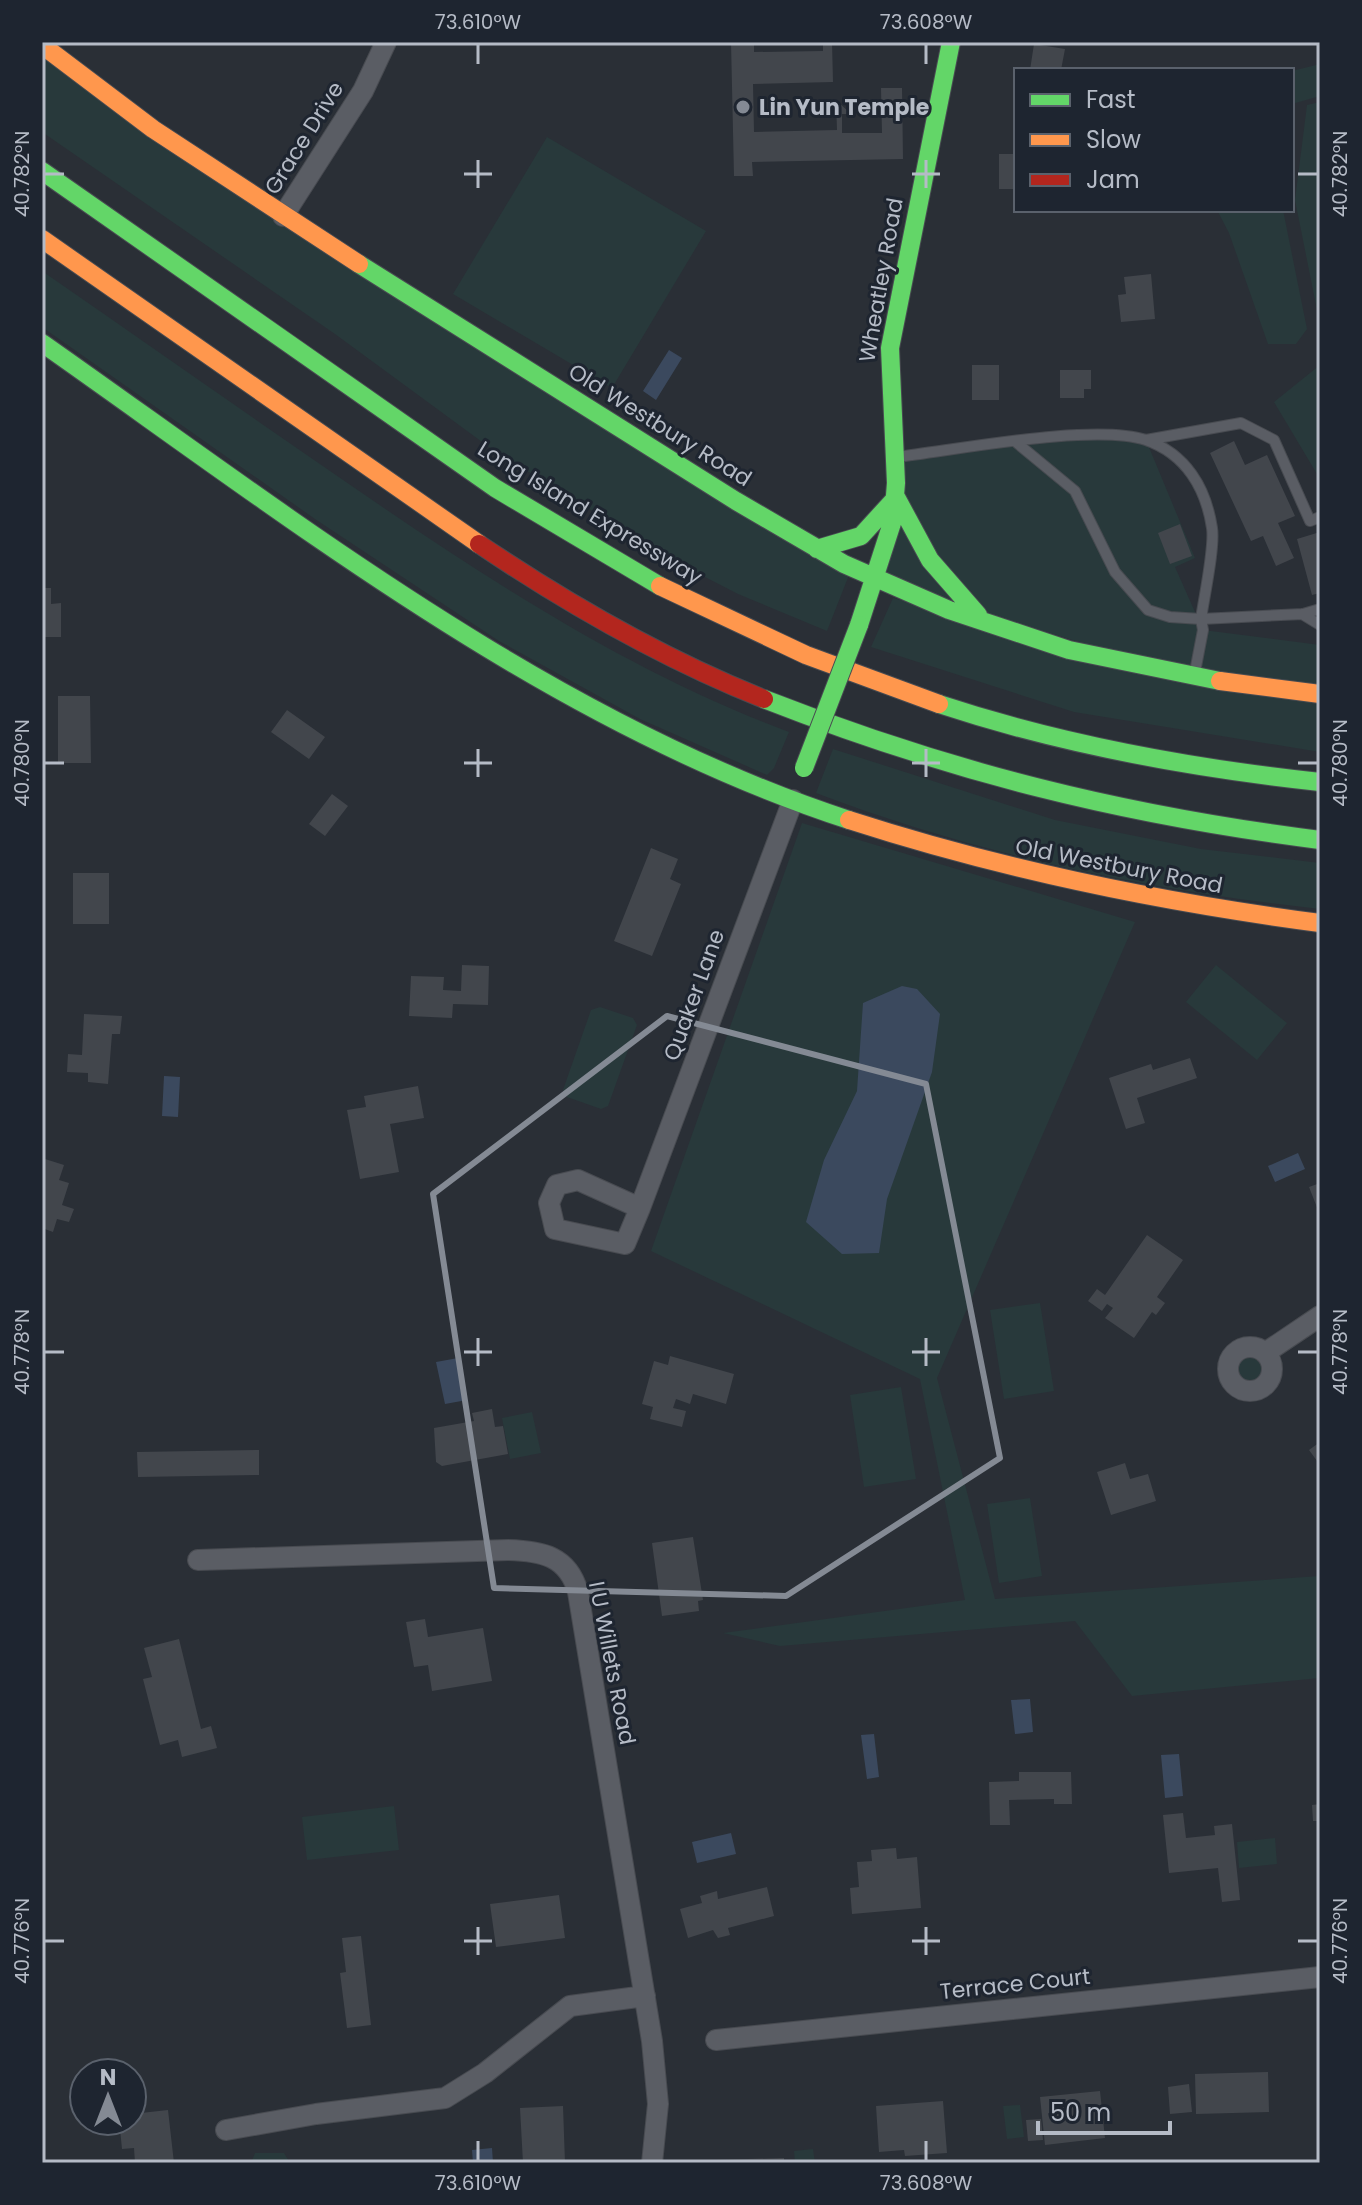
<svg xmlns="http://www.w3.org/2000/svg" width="1362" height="2205" font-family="Poppins,sans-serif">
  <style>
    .green { fill: #28393b }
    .water { fill: #3b495e }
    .building { fill: #42464c }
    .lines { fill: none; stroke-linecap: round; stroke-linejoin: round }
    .lane-casing { stroke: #484b51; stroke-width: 12 }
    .street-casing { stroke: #484b51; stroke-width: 22 }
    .fast-casing { stroke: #484b51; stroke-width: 20 }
    .slow-casing { stroke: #484b51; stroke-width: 20 }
    .jam-casing { stroke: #484b51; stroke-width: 20 }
    .lane { stroke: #5a5d64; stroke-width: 10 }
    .street { stroke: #5a5d64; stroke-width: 20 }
    .fast { stroke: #63d668; stroke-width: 18 }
    .slow { stroke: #ff974d; stroke-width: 18 }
    .jam { stroke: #b3261e; stroke-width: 18 }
    .fast-bridge-casing { stroke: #484b51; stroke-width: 20; stroke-linecap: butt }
    .fast-bridge { stroke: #63d668; stroke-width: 18 }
    .marked { fill: none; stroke: #848a94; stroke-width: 6; stroke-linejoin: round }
    .ticks { fill: none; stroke: #b5bbc6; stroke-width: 3 }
    .poi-dot { fill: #848a94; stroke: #1e2530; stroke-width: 3 }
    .labels { text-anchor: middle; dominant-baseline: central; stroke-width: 6; stroke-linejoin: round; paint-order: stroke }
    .poi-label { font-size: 22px; font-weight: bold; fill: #b5bbc6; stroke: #1e2530; text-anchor: start }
    .street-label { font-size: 22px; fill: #b5bbc6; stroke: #1e2530 }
    .neatline { fill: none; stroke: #b5bbc6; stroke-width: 3 }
    .ticks-label { font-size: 20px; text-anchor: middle; fill: #b5bbc6 }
  </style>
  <rect width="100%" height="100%" fill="#2a2f36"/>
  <path class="green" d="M42,55l807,520 -22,56 -89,-37 -62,-32 -183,-112 -158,-116 -293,-202z
    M1320,64v32l-28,8v-33z
    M1320,102v223l-25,-125 12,-95z
    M547,137l159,94 -94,157 -159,-94z
    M1217,210h66l24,119 -11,15h-28l-39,-111z
    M42,271c101,70 202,141 304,211 141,97 282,190 443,250l-15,36 -7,7 -127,-56 -141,-78 -184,-122 -273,-192z
    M1320,365v114l-46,-77z
    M1053,439l93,1 49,118 -20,9 28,63 117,15v49l-126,-17 -318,-97 19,-122z
    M893,598l427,105v49l-246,-40 -203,-65z
    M833,749l222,71 146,29 119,14v46c-173,-19 -341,-54 -504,-116z
    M802,823l333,99 -198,456 58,221 325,-23v102l-188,18 -57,-75 -295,25 -57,-13 242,-33 -45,-221 -269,-128z
    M1216,965l71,58 -30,37 -71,-58z
    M600,1007l33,11 4,7 -29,81 -7,3 -34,-12 -4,-7 28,-80z
    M1040,1303l14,88 -50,8 -14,-89z
    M1234 1369a15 15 0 1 1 30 0a15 15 0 1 1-30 0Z
    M901,1387l15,92 -52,8 -14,-92z
    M532,1412l9,41 -31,6 -8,-41z
    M1030,1498l12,78 -43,7 -12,-79z
    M394,1806l5,44 -92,10 -5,-43z
    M1275,1838l2,26 -38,4 -2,-26z
    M1020,2105l4,32 -17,2 -4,-33z
    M813,2149l2,14h-20l-1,-12z
    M255,2153h29l6,10h-39z"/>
  <path class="water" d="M669,350l13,8 -26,42 -13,-9z
    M902,986l15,3 23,25 -8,58 -45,127 -8,54 -37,1 -36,-32 18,-62 33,-69 6,-88z
    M164,1076l16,1 -2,40 -16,-1z
    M1298,1153l7,16 -30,13 -7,-16z
    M458,1358l9,42 -22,4 -9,-42z
    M1030,1699l3,33 -18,2 -4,-34z
    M874,1734l5,43 -12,2 -6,-44z
    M1179,1754l4,42 -18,2 -4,-43z
    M731,1833l5,21 -39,9 -5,-21z
    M492,2148l1,15h-20l-1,-13z"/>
  <path class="building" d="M731,42h23v10l69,-1v-9h9l1,40 -80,2 1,48 83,-2 -1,-30 15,14h-9v19h40l-1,-45h21l1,71 -151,3 1,14h-19z
    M1034,44l31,5 -4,21h-31z
    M999,154h17v35h-17z
    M1151,274l4,45 -34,3 -3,-27 8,-1 -2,-17z
    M972,365h27v35h-27z
    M1060,370h31v19h-7v9h-24z
    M1234,441l11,24 22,-10 28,61 -17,7 16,35 -18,8 -13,-30 -12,5 -41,-88z
    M1180,524l12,32 -22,8 -12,-31z
    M1320,532v61l-8,2 -15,-56z
    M42,588h9v16l10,-1v34h-19z
    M58,696h32l1,67h-33z
    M287,710l38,27 -16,22 -38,-27z
    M332,794l16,12 -23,30 -16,-12z
    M651,848l27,11 -8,20 11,5 -29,72 -38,-15z
    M73,873h36v51h-36z
    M462,965l27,1 -1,39 -35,-1 -1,14 -43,-2 2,-40 33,1 -1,13 18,1z
    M84,1014l38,2 -2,18h-8l-4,50 -20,-2v-9l-21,-1 1,-18 14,1z
    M1190,1058l7,20 -60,20 8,25 -19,6 -17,-51 42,-14 2,6z
    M418,1086l6,32 -34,6 9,48 -39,7 -13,-69 19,-3 -2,-11z
    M45,1159l19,6 -5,15 10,3 -7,22 12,4 -5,13 -12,-3 -4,13 -11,-4z
    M1320,1183v32l-11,-28z
    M1147,1235l36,25 -26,37 8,6 -9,12 -4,-3 -18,26 -29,-20 8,-10 -6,-4 -5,7 -14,-10 9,-12 8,6z
    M670,1356l64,18 -8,30 -33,-10 -3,10 -14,-5 -3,9 13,3 -4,16 -32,-8 3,-12 -11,-3 12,-43 14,4z
    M492,1409l3,18 8,-1 5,28 -66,12 -6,-4 -2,-34 40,-7 -2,-8z
    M1320,1442v23l-11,-15z
    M259,1450v25l-121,2 -1,-25z
    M1125,1463l5,16 18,-5 8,27 -45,14 -14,-43z
    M693,1537l10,63 -5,1 1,10 -37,5 -10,-73z
    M425,1619l3,18 55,-9 9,53 -60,10 -4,-26 -14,2 -8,-45z
    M179,1639l22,90 10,-3 6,22 -35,9 -4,-17 -18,5 -17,-66 9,-2 -8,-29z
    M1019,1772h52l1,32h-18v-5l-45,1 1,25h-20l-1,-43 30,-1z
    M1320,1804v17h-7l-1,-16z
    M1183,1813l3,25 29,-3 -1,-9 18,-2 8,76 -18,2 -4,-34 -49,5 -6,-58z
    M896,1848l1,11 20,-2 4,51 -69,6 -2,-26 9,-1 -2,-25 15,-1 -1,-11z
    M767,1887l7,29 -46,12 2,7 -12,3 -5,-8 -25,8 -8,-29 22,-6 -2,-7 17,-5 1,8z
    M559,1895l6,43 -69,9 -6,-43z
    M361,1936l10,89 -24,3 -7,-55 6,-1 -4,-34z
    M1268,2072l1,40 -73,2 -1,-40z
    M1189,2084l3,28 -22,2 -2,-27z
    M1100,2091l5,47 -60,7 -5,-48z
    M943,2101l4,52 -42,3 -1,-6 -25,2 -3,-46z
    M563,2106l2,57h-42l-3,-55z
    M168,2110l6,53h-39l-1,-15 -12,1 -2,-20h6l-1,-8h7v-7z
    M1041,2119l2,21 -15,1 -2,-21z
    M784,2158v5h-69v-3z"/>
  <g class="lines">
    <defs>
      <path id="lane" d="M1146,440l95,-17 33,17 36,81 10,-4
        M1017,443l58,48 40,81 33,38 22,7 31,2 2,11 -9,47
        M897,457c60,-7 196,-34 249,-17 40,14 60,48 66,88 3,19 -8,69 -11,91l102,-5 17,-5
        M1302,614l18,11"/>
      <path id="street" d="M283,216l80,-125 23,-49
        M640,1208l-62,-28 -21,5 -8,18 6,26 70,15 15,-36 153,-408
        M1228 1369a22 22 0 1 1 44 0a22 22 0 1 1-44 0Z
        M1265,1353l55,-37
        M198,1560l310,-10c34,1 60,6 70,42l74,449 6,63 -6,59
        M716,2040l604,-63
        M226,2130l90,-16 129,-16 40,-25 85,-67 75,-10"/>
      <path id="fast" d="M42,171l453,317 165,98
        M359,264l377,237 108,63 105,46 120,40 151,31
        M42,343c252,177 511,381 807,477
        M896,497l34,63 48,55
        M817,549l44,-13 32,-35
        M859,625l34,-105 3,-37 -6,-135 61,-306
        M764,699c186,73 359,116 556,141
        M939,704c124,41 251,64 381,78"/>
      <path id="slow" d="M42,45l111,84 206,135
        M42,239l437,305
        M660,586l146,69 133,49
        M1220,681l100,13
        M849,820c155,50 310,82 471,103"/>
      <path id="jam" d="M479,544c89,60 185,115 285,155"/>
    </defs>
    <use href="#lane" class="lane-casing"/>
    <use href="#street" class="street-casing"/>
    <use href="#fast" class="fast-casing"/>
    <use href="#slow" class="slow-casing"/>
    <use href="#jam" class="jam-casing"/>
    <use href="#lane" class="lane"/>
    <use href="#street" class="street"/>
    <use href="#fast" class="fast"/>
    <use href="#slow" class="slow"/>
    <use href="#jam" class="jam"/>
    <defs>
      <path id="fast-bridge" d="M804,768l55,-143"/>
    </defs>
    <use href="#fast-bridge" class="fast-bridge-casing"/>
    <use href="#fast-bridge" class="fast-bridge"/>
  </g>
  <path class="marked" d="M667,1016l259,68 74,374 -214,138 -292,-8 -61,-394z"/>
  <path class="ticks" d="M478,44v20M926,44v20M478,160v28M926,160v28M44,174h20M464,174h28M912,174h28M1298,174h20M478,749v28M926,749v28M44,763h20M464,763h28M912,763h28M1298,763h20M478,1338v28M926,1338v28M44,1352h20M464,1352h28M912,1352h28M1298,1352h20M478,1927v28M926,1927v28M44,1941h20M464,1941h28M912,1941h28M1298,1941h20M478,2141v20M926,2141v20"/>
  <circle class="poi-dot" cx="743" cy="107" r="8"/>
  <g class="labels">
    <g class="poi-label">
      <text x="759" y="107">Lin Yun Temple</text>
    </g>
    <g class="street-label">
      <text transform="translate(304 138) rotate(-58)">Grace Drive</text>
      <text transform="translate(881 280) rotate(-80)">Wheatley Road</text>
      <text transform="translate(660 425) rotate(32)">Old Westbury Road</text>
      <text transform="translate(590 513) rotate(31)">Long Island Expressway</text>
      <text transform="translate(1119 866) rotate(11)">Old Westbury Road</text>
      <text transform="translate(694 995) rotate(-70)">Quaker Lane</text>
      <text transform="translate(612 1663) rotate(79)">I U Willets Road</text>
      <text transform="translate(1015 1984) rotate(-6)">Terrace Court</text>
    </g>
  </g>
  <rect width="1362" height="2205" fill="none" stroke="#1e2530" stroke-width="88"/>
  <rect x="1014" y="68" width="280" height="144" fill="#1e2530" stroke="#5a616c" stroke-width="2"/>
  <rect x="1030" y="94" width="40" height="12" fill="#63d668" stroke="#5a616c" stroke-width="2"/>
  <text x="1086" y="108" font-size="24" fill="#b5bbc6">Fast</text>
  <rect x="1030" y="134" width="40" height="12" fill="#ff974d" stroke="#5a616c" stroke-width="2"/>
  <text x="1086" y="148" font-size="24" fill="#b5bbc6">Slow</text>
  <rect x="1030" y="174" width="40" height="12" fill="#b3261e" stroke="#5a616c" stroke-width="2"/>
  <text x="1086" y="188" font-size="24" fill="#b5bbc6">Jam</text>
  <g transform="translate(108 2097)"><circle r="38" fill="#1e2530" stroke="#5a616c" stroke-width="2"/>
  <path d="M0-6L14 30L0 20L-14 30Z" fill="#848a94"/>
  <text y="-12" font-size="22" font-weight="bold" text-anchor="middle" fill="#b5bbc6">N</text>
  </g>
  <path d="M1038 2121v12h132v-12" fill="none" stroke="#b5bbc6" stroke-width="4"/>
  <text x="1050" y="2121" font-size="24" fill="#b5bbc6" stroke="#1e2530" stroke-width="6" paint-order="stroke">50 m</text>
  <rect x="44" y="44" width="1274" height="2117" class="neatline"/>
  <g class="ticks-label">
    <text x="478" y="29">73.610°W</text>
    <text x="926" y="29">73.608°W</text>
    <text transform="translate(22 174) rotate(-90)" y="7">40.782°N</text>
    <text transform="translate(1340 174) rotate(-90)" y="7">40.782°N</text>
    <text transform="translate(22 763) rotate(-90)" y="7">40.780°N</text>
    <text transform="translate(1340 763) rotate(-90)" y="7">40.780°N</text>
    <text transform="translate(22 1352) rotate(-90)" y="7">40.778°N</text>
    <text transform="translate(1340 1352) rotate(-90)" y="7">40.778°N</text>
    <text transform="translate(22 1941) rotate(-90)" y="7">40.776°N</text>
    <text transform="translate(1340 1941) rotate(-90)" y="7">40.776°N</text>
    <text x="478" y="2190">73.610°W</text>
    <text x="926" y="2190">73.608°W</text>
  </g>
</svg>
